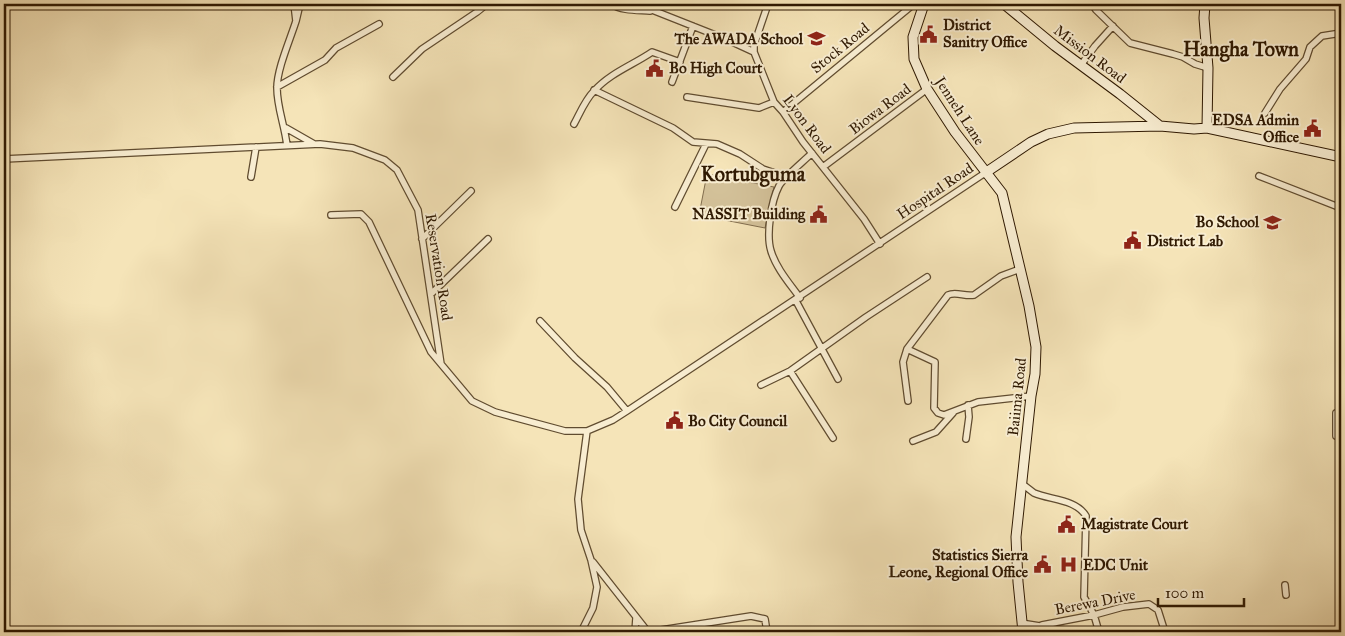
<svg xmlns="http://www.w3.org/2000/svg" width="1345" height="636" font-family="'IM FELL Great Primer',serif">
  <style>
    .green { fill: #d3c199; stroke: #816d4e }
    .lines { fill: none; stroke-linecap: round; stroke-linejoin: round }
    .street-casing { stroke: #604c30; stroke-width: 8 }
    .secondary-casing { stroke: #2f1902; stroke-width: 11 }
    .street { stroke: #f8edd1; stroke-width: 5.5 }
    .secondary { stroke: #f8edd1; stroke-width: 9 }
    .labels { text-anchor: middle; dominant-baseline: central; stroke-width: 4; stroke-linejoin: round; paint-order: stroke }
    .poi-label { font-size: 15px; font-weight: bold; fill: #2f1902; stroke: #f8edd1; text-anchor: start }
    .street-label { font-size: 15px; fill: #2f1902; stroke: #f8edd1 }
    .district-label { font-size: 20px; font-weight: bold; fill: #2f1902; stroke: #f8edd1 }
  </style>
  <rect width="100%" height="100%" fill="#f5e4b8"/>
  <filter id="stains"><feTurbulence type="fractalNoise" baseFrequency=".004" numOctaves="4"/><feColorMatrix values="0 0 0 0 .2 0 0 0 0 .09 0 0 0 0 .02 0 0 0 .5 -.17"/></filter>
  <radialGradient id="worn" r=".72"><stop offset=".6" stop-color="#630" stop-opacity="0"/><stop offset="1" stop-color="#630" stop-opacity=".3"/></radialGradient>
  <path class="green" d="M707,174l67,13 -9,41 -66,-13z"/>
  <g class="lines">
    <defs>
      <path id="street" d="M115,4l22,2 33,-2
        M294,4l2,17 4,-17
        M612,4c9,7 26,6 38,7
        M637,4l91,36 26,12
        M768,4l-14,41v7l20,50 9,10 20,30 61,77 16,25
        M1092,4l4,6 34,33 43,11 10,3 12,7 13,4
        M1081,65l14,-19 18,-20
        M393,77l29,-28 55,-37 10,-8
        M672,82l21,-56
        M277,87l48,-27 11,-12 43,-24
        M594,90l79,38 20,14 24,2 23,10 23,15 24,8
        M687,97l72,11 15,-6
        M783,112l131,-108
        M1265,113l15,-24 26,-30 4,-12 12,-11 19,-3
        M574,124c6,-11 11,-24 20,-33 16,-18 39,-26 58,-39l28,10
        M286,128l28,16
        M287,146c-2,-20 -10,-38 -10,-58 0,-19 13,-48 19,-67
        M4,159l316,-15 33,4 32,12 12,10 21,40 23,154 31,37 23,11 70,19h22l26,-11 14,-9 358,-238
        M823,167l104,-78
        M1259,176l82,32
        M251,177l5,-30
        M675,207l31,-63
        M331,215l30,-1 8,8 62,130 10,12
        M422,239l49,-48
        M431,294l57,-55
        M800,298c-10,-14 -24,-30 -29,-47 -5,-16 0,-50 8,-65 5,-9 25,-25 33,-33
        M796,301l42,78
        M540,321l35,37 32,29 20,24
        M907,349l28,13 -1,46 4,5 6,2 34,-13 53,-6
        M790,371l43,67
        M761,385l29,-14 76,-54 61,-40
        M908,401l-5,-39 4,-13 41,-54c8,-4 17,2 26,0l27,-19 19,-7
        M1336,436v-23
        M966,439l3,-22 -1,-12
        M913,441l23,-9 17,-19
        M1021,483c4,3 9,7 13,10 16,7 42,6 52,23l-2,81 10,18 5,17
        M593,562l55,70
        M1285,585l1,10
        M1021,623l56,9
        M1042,625l52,-10 29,-8 26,-3 9,6 7,22
        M581,632l12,-24 4,-21 -6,-27 -10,-30 -3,-31 9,-68
        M635,632l1,-14
        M655,632l6,-2 90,-14 14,3 2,13"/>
      <path id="secondary" d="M924,4l-11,33 1,22 13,30 28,43 47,61 27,113 7,41 -1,27 -4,22 -15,141 2,45 5,50
        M1004,4l51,42 65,48 40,32
        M1205,4l-1,14 4,50 -1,60
        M985,173l46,-31 17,-8 26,-6 86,-2 34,3 13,-1 134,29"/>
    </defs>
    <use href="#street" class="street-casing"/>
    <use href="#secondary" class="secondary-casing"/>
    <use href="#street" class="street"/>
    <use href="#secondary" class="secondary"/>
  </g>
  <defs>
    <symbol id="civic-bare" viewBox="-9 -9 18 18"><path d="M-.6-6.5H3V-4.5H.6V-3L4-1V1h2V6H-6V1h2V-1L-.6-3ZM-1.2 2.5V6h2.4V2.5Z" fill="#8f2418" stroke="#f8edd1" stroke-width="2.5" paint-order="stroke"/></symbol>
    <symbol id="school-bare" viewBox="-9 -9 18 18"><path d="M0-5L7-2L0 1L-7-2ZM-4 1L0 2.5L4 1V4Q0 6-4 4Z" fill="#8f2418" stroke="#f8edd1" stroke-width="2.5" paint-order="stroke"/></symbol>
    <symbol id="hospital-bare" viewBox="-9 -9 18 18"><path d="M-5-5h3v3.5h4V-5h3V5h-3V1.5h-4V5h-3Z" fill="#8f2418" stroke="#f8edd1" stroke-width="2.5" paint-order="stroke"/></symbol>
  </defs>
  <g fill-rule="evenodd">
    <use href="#civic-bare" x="916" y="22" width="25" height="25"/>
    <use href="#school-bare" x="804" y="26" width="25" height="25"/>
    <use href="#civic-bare" x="642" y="56" width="25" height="25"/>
    <use href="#civic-bare" x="1300" y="116" width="25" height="25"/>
    <use href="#civic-bare" x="806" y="202" width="25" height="25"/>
    <use href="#school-bare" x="1260" y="210" width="25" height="25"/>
    <use href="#civic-bare" x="1120" y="228" width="25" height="25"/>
    <use href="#civic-bare" x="662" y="408" width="25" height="25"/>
    <use href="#civic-bare" x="1054" y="512" width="25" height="25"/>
    <use href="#civic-bare" x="1030" y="552" width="25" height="25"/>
    <use href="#hospital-bare" x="1056" y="552" width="25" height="25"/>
  </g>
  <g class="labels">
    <g class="poi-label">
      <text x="943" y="25">District<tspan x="943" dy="17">Sanitry Office</tspan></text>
      <text x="803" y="39" text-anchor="end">The AWADA School</text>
      <text x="669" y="68">Bo High Court</text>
      <text x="1299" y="120" text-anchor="end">EDSA Admin<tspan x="1299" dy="17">Office</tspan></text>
      <text x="805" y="214" text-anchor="end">NASSIT Building</text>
      <text x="1259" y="222" text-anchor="end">Bo School</text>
      <text x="1147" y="241">District Lab</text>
      <text x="688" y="421">Bo City Council</text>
      <text x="1081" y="524">Magistrate Court</text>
      <text x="1028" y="555" text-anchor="end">Statistics Sierra<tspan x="1028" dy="17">Leone, Regional Office</tspan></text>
      <text x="1083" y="565">EDC Unit</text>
    </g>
    <g class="street-label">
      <text transform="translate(840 48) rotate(-39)">Stock Road</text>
      <text transform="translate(1090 54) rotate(37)">Mission Road</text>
      <text transform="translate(880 109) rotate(-37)">Biowa Road</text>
      <text transform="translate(960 111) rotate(57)">Jenneh Lane</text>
      <text transform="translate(807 124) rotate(53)">Lyon Road</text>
      <text transform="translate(935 191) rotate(-34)">Hospital Road</text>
      <text transform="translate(439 267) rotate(81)">Reservation Road</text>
      <text transform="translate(1017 397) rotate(-84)">Baiima Road</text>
      <text transform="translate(1095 602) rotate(-11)">Berewa Drive</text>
    </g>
    <g class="district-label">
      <text x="1241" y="49">Hangha Town</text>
      <text x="753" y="174">Kortubguma</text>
    </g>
  </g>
  <rect width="1345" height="636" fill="none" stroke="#f5e4b8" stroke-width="20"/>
  <rect x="5" y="5" width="1335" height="626" fill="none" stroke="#2f1902" stroke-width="2.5"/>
  <rect x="10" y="10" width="1325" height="616" fill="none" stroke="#2f1902"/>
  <path d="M1158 598v8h86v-8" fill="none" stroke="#2f1902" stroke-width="2.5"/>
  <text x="1165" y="598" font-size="15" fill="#2f1902" stroke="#f8edd1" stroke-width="4" paint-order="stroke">100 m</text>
  <rect width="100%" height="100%" filter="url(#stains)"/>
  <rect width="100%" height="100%" fill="url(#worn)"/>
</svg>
